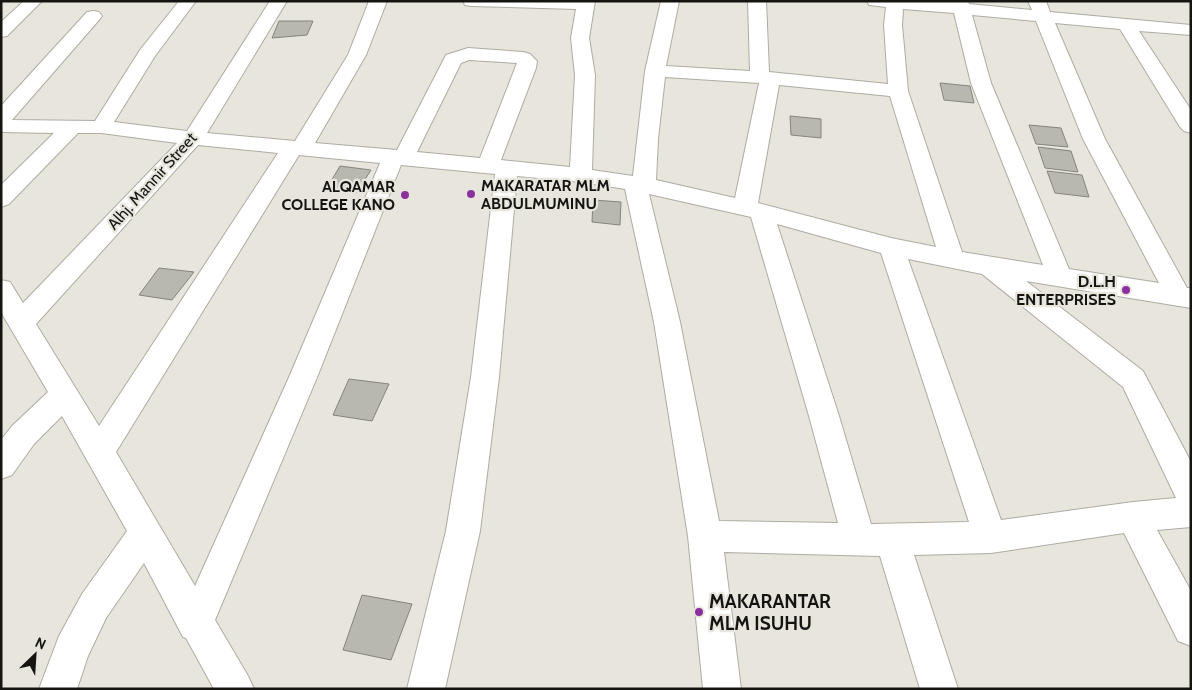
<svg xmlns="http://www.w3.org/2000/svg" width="1192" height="690" font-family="Cabin,sans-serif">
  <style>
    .building { fill: #b9b8af; stroke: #85847c }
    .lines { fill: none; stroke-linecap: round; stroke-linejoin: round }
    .street-casing { stroke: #adaca3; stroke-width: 2 }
    .street { fill: #fff; fill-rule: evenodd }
    .poi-dot { fill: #8a319d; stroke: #e7e5dc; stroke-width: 2 }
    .labels { text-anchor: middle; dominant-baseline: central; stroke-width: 4.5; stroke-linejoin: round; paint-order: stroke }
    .street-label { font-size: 16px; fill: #151411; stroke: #e7e5dc }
    .poi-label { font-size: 16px; font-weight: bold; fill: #151411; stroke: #e7e5dc; text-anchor: end }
    .near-poi-label { font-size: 19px; font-weight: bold; fill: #151411; stroke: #e7e5dc; text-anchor: start }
  </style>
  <rect width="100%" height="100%" fill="#e7e5dc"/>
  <path class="building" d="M279,21h34l-6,14 -35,3z
    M940,83l30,3 4,17 -30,-3z
    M790,116l31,3v19l-30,-3z
    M1029,125l32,3 7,19 -32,-3z
    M1038,147l33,4 7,21 -33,-4z
    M340,166l31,4 -14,22 -30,-4z
    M1047,171l35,4 7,22 -34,-4z
    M593,200l28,2 -1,23 -28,-3z
    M159,268l35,4 -22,28 -33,-5z
    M349,379l40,5 -17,37 -39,-6z
    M362,595l50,9 -21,56 -48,-10z"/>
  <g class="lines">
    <defs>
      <path id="street" d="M24,1h18l-35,35 -6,1v-15z
        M179,1h17l-41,55 -41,66 73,9 83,-130h17l-80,132 88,8 53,-86 21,-54h18l-21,54 -51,88 82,7 49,-95 22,-7 55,4 7,2 7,7 -1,7 -35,92 69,7 5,-92 -4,-37 5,-29 -105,-3 -6,-1 -2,-4h132l-6,37 6,37 -3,95 41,6 12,-105 16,-70h18l-13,65 84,5 -2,-70h18l3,71 119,12 -4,-59 2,-18 -17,-2 -2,-4h101l1,3 63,6 -4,-9h18l4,11 141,13v10l-52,-4 52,79v23l-7,-2 -4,-4 -60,-98 -65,-6 50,116 82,149h4v20l-165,-27 117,90 48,91v65l-34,3 34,61v55l-13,-5 -54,-108 -133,20 -77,2 44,134h-38l-40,-133 -156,-4 17,137h-38l-15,-153 -34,-214 -29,-133 -44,-7 -64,-6 -18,201 -19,154 -35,158h-38l39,-158 25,-154 24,-203 -94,-9 -83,210 -103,245 33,56 6,13h-40l-28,-51 -3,-1 -39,-74 -38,55 -18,38 -11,33h-38l20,-53 23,-42 45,-63 -65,-115 -28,28 -22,31 -11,4v-39l11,-14 36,-34 -47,-80v-32l9,2 13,21 154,-160 -76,-10h-23l-69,71 -8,3v-22l53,-52 -53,-1v-26l86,-94 6,-1 6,1 3,4 -3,4 -87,100 83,1 45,-71zM903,9l51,4 17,70 72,182 -81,-13 -54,-161 -6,-66zM972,15l64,6 47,118 76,144 -90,-14 -78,-186zM469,60l48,3 -37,95 -63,-6 44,-89zM665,77l94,6 -24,115 -79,-18 2,-41zM779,85l111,11 46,151 -45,-9 -133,-35zM198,145l80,8 -179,273 -63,-102zM299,155l81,8 -90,212 -95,211 -79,-134zM649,194l102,23 58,199 29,107 -119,-2 -39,-199zM777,224l104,29 88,269 -98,2 -32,-108zM908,259l74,15 141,113 53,111 -43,4 -132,18z"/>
    </defs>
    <use href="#street" class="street-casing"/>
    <use href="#street" class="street"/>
  </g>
  <g class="poi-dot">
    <circle cx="471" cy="194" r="5"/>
    <circle cx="405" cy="195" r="5"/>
    <circle cx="1126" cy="290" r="5"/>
    <circle cx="699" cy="612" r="5"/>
  </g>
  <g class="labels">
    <g class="street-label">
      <text transform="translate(152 181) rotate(-48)">Alhj. Mannir Street</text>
    </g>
    <g class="poi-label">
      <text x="481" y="185" text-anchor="start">MAKARATAR MLM<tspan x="481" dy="18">ABDULMUMINU</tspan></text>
      <text x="395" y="186">ALQAMAR<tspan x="395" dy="18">COLLEGE KANO</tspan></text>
      <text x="1116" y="281">D.L.H<tspan x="1116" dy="18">ENTERPRISES</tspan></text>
    </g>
    <g class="near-poi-label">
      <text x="709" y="601">MAKARANTAR<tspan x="709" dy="22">MLM ISUHU</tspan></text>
    </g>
  </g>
  <rect width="1192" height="690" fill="none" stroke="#151411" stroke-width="5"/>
  <g transform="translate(35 655) rotate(25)" stroke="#e7e5dc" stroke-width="4" paint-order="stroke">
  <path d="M0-4L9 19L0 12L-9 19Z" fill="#151411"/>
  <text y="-8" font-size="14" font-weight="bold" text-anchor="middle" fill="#151411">N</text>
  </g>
</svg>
